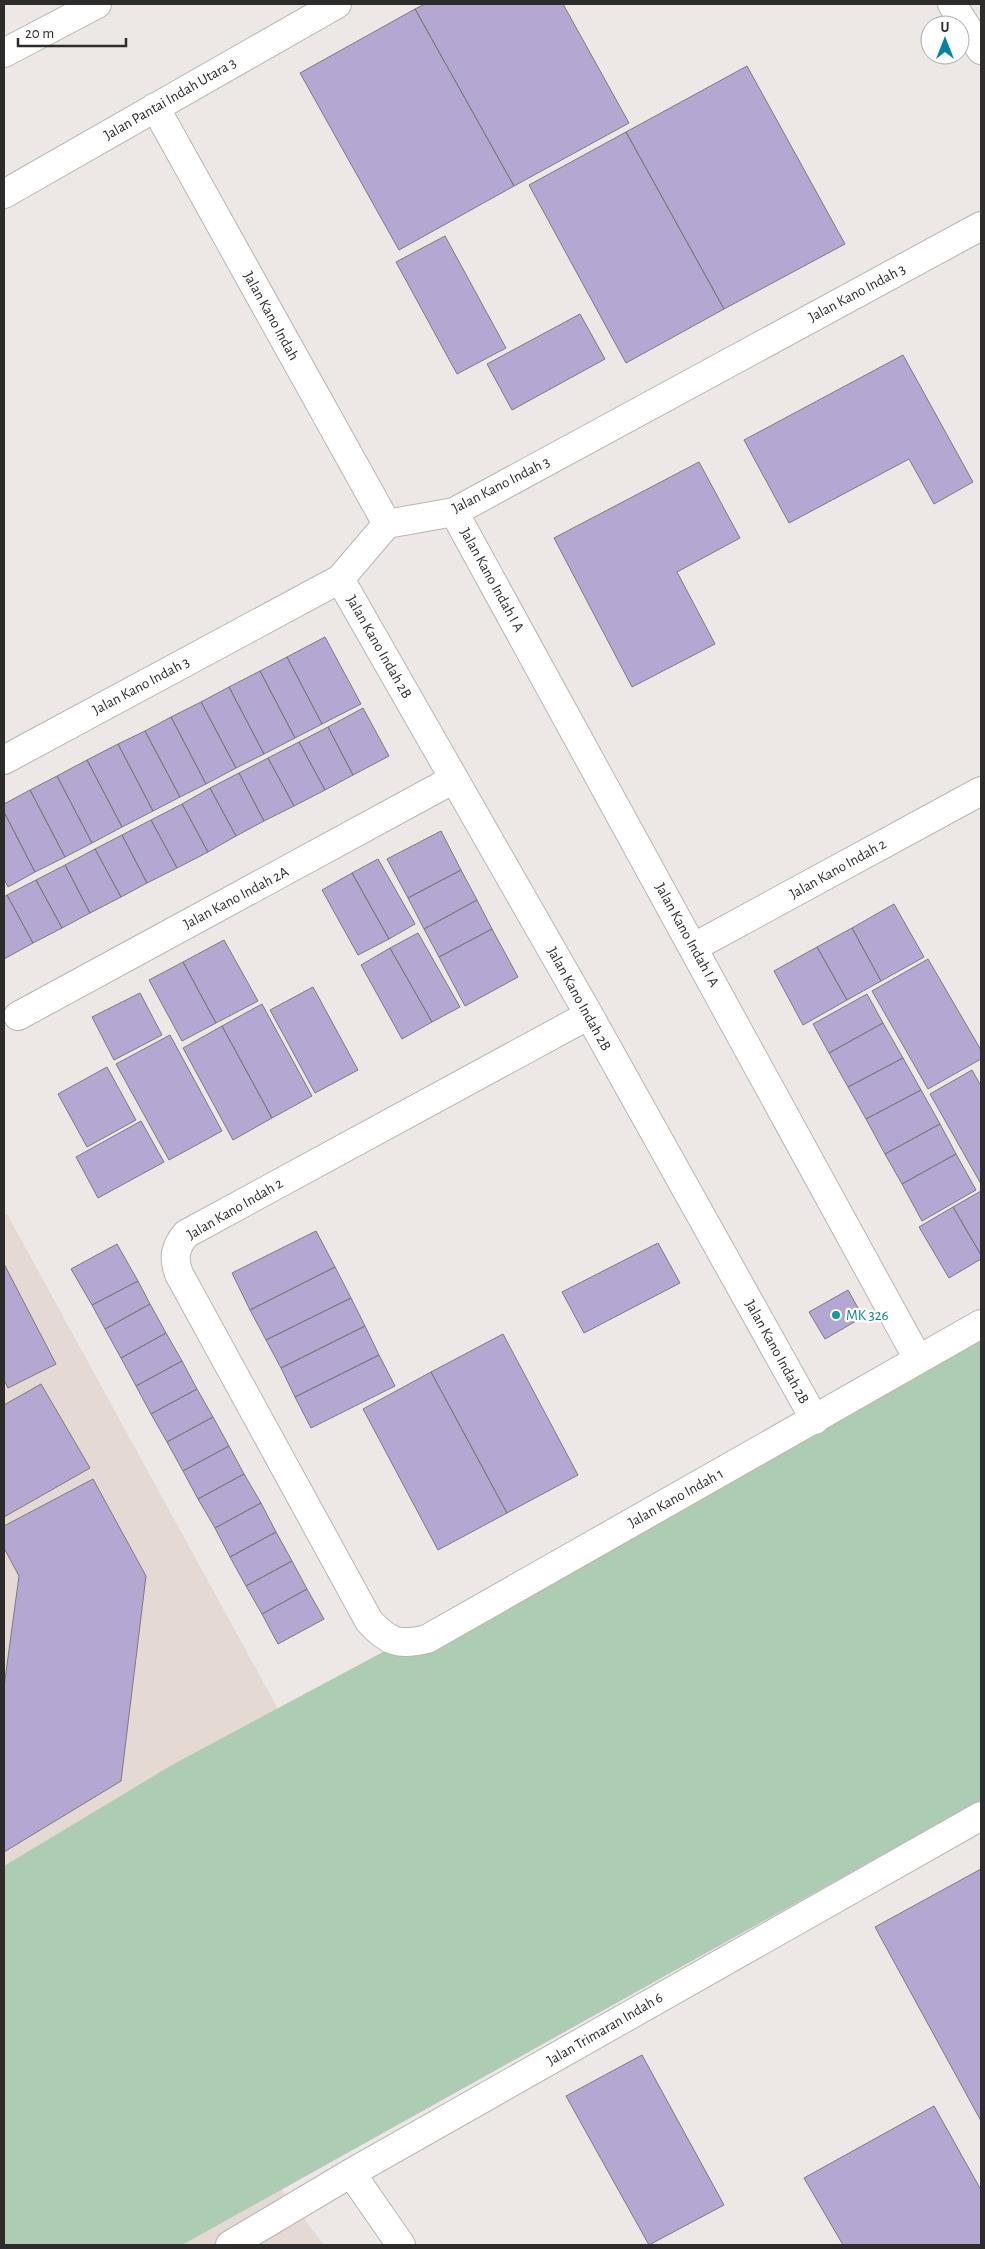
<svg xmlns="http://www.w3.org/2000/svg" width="985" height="2249" font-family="'Alegreya Sans',sans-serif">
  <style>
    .built { fill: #e5d9d3 }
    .green { fill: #acccb4 }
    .building { fill: #b4a8d3; stroke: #7b7a7e }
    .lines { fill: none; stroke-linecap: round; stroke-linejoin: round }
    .minor-casing { stroke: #b9b5b2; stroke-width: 30 }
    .minor { stroke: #fff; stroke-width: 28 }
    .culture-dot { fill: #0f9aa8; stroke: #fff; stroke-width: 2 }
    .labels { text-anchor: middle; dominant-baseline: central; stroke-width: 4.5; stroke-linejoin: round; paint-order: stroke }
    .street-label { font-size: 15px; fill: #2e2c2b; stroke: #fff }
    .culture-label { font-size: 15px; fill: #0d838f; stroke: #fff; text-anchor: start }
  </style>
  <rect width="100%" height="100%" fill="#ede8e5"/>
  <path class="built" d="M7,1214l293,535 -232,157 256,339h-320v-1030z"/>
  <path class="green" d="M981,1332v468l-799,445h-178v-379l168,-101z"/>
  <path class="building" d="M425,4h138l66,119 -115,63 -99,-177z
    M415,9l99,177 -115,64 -99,-177z
    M747,66l98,178 -121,65 -98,-177z
    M626,132l98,177 -98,54 -97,-178z
    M445,236l61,112 -49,26 -61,-112z
    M580,314l25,45 -93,51 -25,-46z
    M903,355l70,127 -39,22 -25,-45 -120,64 -45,-83z
    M699,462l41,76 -63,34 38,72 -83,43 -78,-149z
    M325,637l36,67 -39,20 -35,-67z
    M287,657l35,67 -27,14 -35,-67z
    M260,671l35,67 -31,16 -35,-67z
    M229,687l35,67 -28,14 -35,-66z
    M201,702l35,66 -30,16 -35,-67z
    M363,708l26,48 -36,19 -25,-48z
    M171,717l35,67 -26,13 -35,-66z
    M328,727l25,48 -28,15 -26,-48z
    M145,731l35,66 -27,14 -35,-67z
    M299,742l26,48 -31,16 -26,-48z
    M118,744l35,67 -31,16 -35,-67z
    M268,758l26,48 -30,15 -25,-48z
    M87,760l35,67 -30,16 -35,-67z
    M239,773l25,48 -28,15 -26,-48z
    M57,776l35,67 -27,14 -35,-67z
    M210,788l26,48 -28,16 -26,-48z
    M30,790l35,67 -30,15 -31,-60v-8z
    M182,804l26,48 -31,16 -26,-48z
    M4,812l31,60 -27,15 -4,-8z
    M151,820l26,48 -30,15 -25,-48z
    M441,831l20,39 -53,28 -21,-39z
    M122,835l25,48 -26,14 -26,-48z
    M95,849l26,48 -31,16 -25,-48z
    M378,859l37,65 -26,15 -37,-66z
    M65,865l25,48 -28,15 -26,-48z
    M461,870l16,30 -53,29 -16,-31z
    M352,873l37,66 -31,16 -36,-65z
    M36,880l26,48 -29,15 -26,-48z
    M7,895l26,48 -29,16v-62z
    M477,900l15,29 -53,28 -15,-28z
    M894,904l30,53 -43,24 -29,-53z
    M852,928l29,53 -34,19 -30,-53z
    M492,929l26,48 -53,29 -26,-49z
    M418,933l42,74 -28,15 -42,-74z
    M224,940l34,61 -42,22 -33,-61z
    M817,947l30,53 -44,25 -29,-54z
    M390,948l42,74 -30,17 -41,-74z
    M928,959l53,91v9l-53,30 -56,-98z
    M183,962l33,61 -34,18 -33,-61z
    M313,987l45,83 -43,23 -45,-83z
    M140,993l22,42 -48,25 -22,-43z
    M867,994l16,29 -54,30 -16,-29z
    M262,1004l50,92 -40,22 -50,-92z
    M883,1023l20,35 -55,29 -19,-34z
    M222,1026l50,92 -39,22 -50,-92z
    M170,1035l52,96 -53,29 -53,-96z
    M903,1058l18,32 -55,29 -18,-32z
    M107,1067l29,53 -49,27 -29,-53z
    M972,1070l9,16v98l-51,-90z
    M921,1090l19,34 -55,30 -19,-35z
    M141,1121l23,41 -66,36 -22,-41z
    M940,1124l16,30 -54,30 -17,-30z
    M956,1154l20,36 -54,31 -20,-37z
    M981,1191v64l-28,-48z
    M953,1207l28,48v4l-32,19 -30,-51z
    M316,1231l19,36 -85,43 -18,-37z
    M658,1243l22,40 -96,50 -22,-41z
    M117,1244l21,37 -46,24 -21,-36z
    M4,1264l52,100 -48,24 -4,-8z
    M335,1267l16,31 -85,42 -16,-30z
    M138,1281l12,23 -45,25 -13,-24z
    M848,1290l15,27 -38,22 -16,-27z
    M351,1298l14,28 -84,42 -15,-28z
    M150,1304l16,29 -45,25 -16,-29z
    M365,1326l14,29 -84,42 -14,-29z
    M166,1333l16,28 -46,25 -15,-28z
    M503,1334l75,141 -71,38 -76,-141z
    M379,1355l16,31 -84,42 -16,-31z
    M182,1361l15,28 -46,25 -15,-28z
    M431,1372l76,141 -69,37 -75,-141z
    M41,1384l49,84 -86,49v-112z
    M197,1389l16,28 -46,25 -16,-28z
    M213,1417l16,29 -46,25 -16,-29z
    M229,1446l15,28 -46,25 -15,-28z
    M244,1474l17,29 -46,25 -17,-29z
    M93,1479l53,97 -25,205 -117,71v-165l15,-111 -15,-28v-22z
    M261,1503l15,29 -46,25 -15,-29z
    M276,1532l16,29 -46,25 -16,-29z
    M292,1561l15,28 -45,25 -16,-28z
    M307,1589l17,30 -46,25 -16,-30z
    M981,1869v252l-106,-194z
    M642,2055l82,150 -75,40 -83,-149z
    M934,2106l47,84v55h-138l-39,-67z"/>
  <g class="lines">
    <defs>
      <path id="minor" d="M952,4l29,46
        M4,53l93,-49
        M155,107l232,417
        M4,194l333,-190
        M454,512l464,847
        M340,579l249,436 226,405
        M4,760l336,-181 47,-55 67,-12 527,-286
        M694,947l287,-156
        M589,1015l-403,219c-11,13 -13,24 -7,40l190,347c19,21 30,25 58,18l554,-315
        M18,1016l436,-237
        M351,2173l50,72
        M230,2245l121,-72 630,-357"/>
    </defs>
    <use href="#minor" class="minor-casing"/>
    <use href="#minor" class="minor"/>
  </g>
  <circle class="culture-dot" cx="836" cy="1315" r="5"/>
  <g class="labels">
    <g class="street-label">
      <text transform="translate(170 99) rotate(-30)">Jalan Pantai Indah Utara 3</text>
      <text transform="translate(857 293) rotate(-28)">Jalan Kano Indah 3</text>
      <text transform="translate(271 316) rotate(61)">Jalan Kano Indah</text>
      <text transform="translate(501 485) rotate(-27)">Jalan Kano Indah 3</text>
      <text transform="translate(492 580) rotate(61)">Jalan Kano Indah I A</text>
      <text transform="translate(379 647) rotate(60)">Jalan Kano Indah 2B</text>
      <text transform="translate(141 686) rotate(-28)">Jalan Kano Indah 3</text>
      <text transform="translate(838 869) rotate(-29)">Jalan Kano Indah 2</text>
      <text transform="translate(236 898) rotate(-28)">Jalan Kano Indah 2A</text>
      <text transform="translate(687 935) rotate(61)">Jalan Kano Indah I A</text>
      <text transform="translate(579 999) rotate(61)">Jalan Kano Indah 2B</text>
      <text transform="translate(235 1209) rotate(-30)">Jalan Kano Indah 2</text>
      <text transform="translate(777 1352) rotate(61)">Jalan Kano Indah 2B</text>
      <text transform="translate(676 1498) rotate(-29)">Jalan Kano Indah 1</text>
      <text transform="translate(605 2029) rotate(-30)">Jalan Trimaran Indah 6</text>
    </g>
    <g class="culture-label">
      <text x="846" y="1315">MK 326</text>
    </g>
  </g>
  <rect width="985" height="2249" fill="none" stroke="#2e2c2b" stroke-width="10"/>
  <g transform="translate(945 40)"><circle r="24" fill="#ffffff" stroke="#ababaa"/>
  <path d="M0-4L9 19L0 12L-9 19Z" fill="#0481a6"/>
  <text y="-8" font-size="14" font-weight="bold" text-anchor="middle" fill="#2e2c2b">U</text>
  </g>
  <path d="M18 38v8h108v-8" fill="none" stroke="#2e2c2b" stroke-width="2.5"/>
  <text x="25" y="38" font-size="15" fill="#2e2c2b" stroke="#ffffff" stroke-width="4" paint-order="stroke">20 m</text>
</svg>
